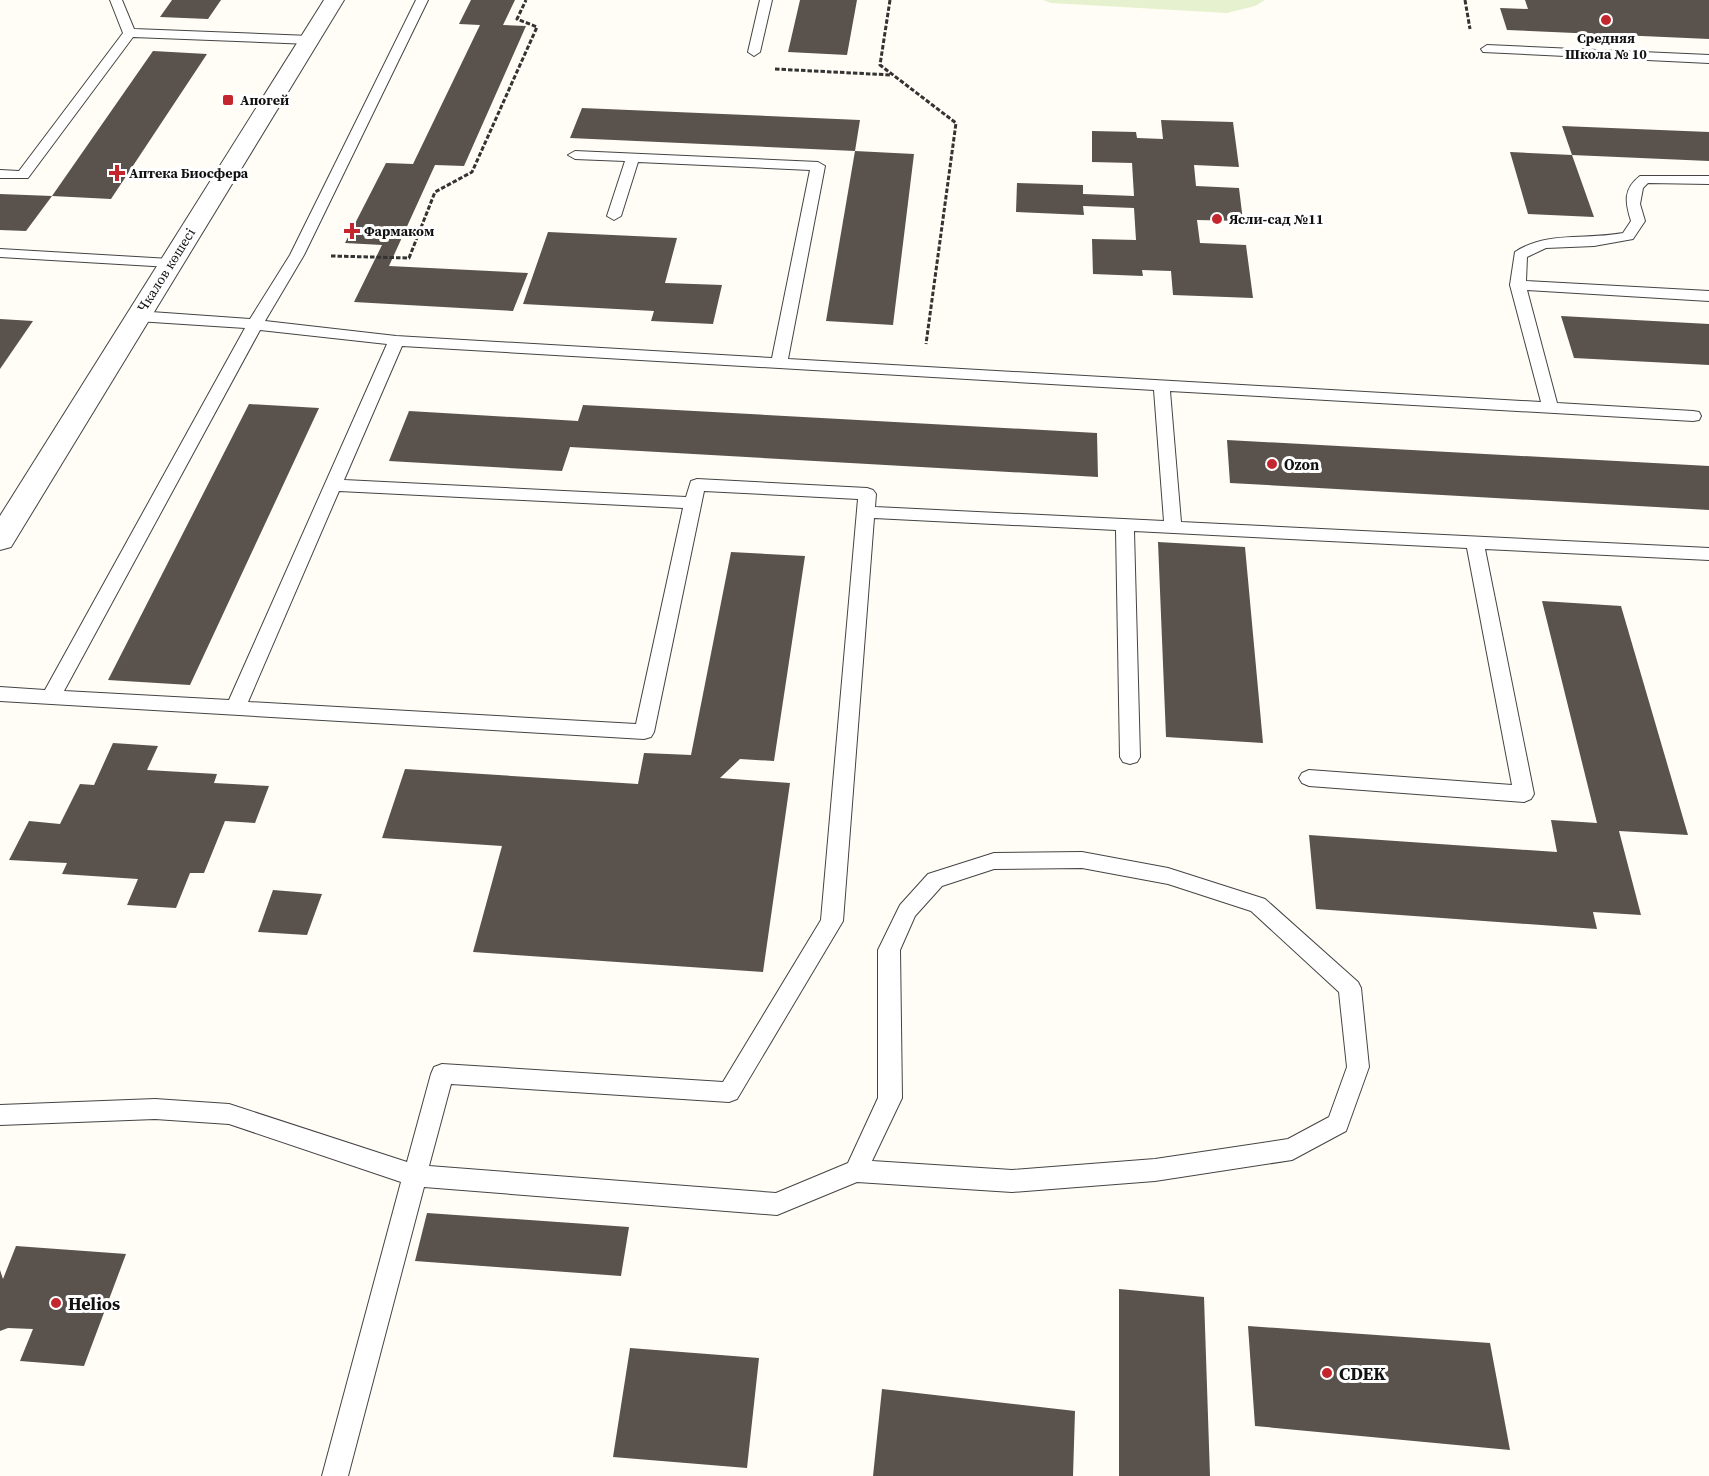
<svg xmlns="http://www.w3.org/2000/svg" width="1709" height="1476" font-family="'Source Serif 4',serif">
  <style>
    .pitch { fill: #e6f2cf }
    .building { fill: #5a524d }
    .lines { fill: none; stroke-linecap: round; stroke-linejoin: round }
    .service-casing { stroke: #444; stroke-width: 2 }
    .tertiary-casing { stroke: #444; stroke-width: 2 }
    .path { stroke: #333; stroke-width: 3; stroke-dasharray: 4.5 2; stroke-linecap: butt }
    .service { fill: #fff; fill-rule: evenodd }
    .tertiary { fill: #fff; fill-rule: evenodd }
    .poi-dot { fill: #c4262e; stroke: #fff; stroke-width: 2 }
    .labels { text-anchor: middle; dominant-baseline: central; stroke-width: 6; stroke-linejoin: round; paint-order: stroke }
    .far-poi-label { font-size: 14px; font-weight: bold; fill: #111; stroke: #fff; text-anchor: start }
    .far-street-label { font-size: 14px; fill: #111; stroke: #fff }
    .poi-label { font-size: 15px; font-weight: bold; fill: #111; stroke: #fff; text-anchor: start }
    .near-poi-label { font-size: 18px; font-weight: bold; fill: #111; stroke: #fff; text-anchor: start }
  </style>
  <rect width="100%" height="100%" fill="#fffdf5"/>
  <path class="pitch" d="M1043,0h222l-10,6 -28,7 -176,-10z"/>
  <path class="building" d="M172,0h49l-13,19 -48,-2z
    M471,0h44l-12,25 23,1 -62,140 -29,-1 -46,101 139,7 -15,38 -159,-9 28,-57 -37,-2 41,-80 27,1 67,-139 -21,-1z
    M800,0h57l-10,55 -59,-3z
    M1525,0h184v39l-202,-9 -7,-22 28,1z
    M153,51l54,3 -96,145 -59,-3 -26,35 -26,-1v-36l52,2z
    M582,108l278,12 -5,31 59,3 -21,171 -67,-4 29,-170 -285,-13z
    M1161,120l72,2 6,45 -45,-2 2,21 43,2 4,33 -46,-1 3,23 46,2 7,53 -80,-3 -2,-24 -29,-1 1,6 -50,-2 -1,-35 44,1 -2,-32 -51,-2 1,9 -68,-3 1,-29 66,2v9l51,2 -2,-33 -40,-1v-31l44,1 1,6 26,1z
    M1562,126l147,6v29l-137,-6z
    M1510,152l62,3 22,62 -66,-3z
    M548,232l129,6 -12,45 57,2 -9,39 -62,-3 3,-10 -131,-7z
    M1561,316l148,8v41l-135,-7z
    M0,319l33,2 -33,48z
    M249,404l70,4 -129,277 -82,-5z
    M583,405l514,28 1,44 -528,-30 -8,24 -173,-10 20,-50 169,10z
    M1227,440l482,26v44l-479,-27z
    M1158,542l87,5 18,196 -97,-6z
    M731,552l74,4 -31,205 -34,-2 -20,19 70,5 -27,189 -290,-20 29,-106 -120,-8 23,-69 233,15 6,-31 47,2z
    M1542,601l79,5 67,229 -69,-4 22,84 -48,-3 4,17 -281,-20 -7,-74 248,17 -6,-32 46,3z
    M113,743l45,3 -11,24 70,4 -3,9 55,3 -14,37 -30,-2 -21,52h-14l-14,35 -49,-3 11,-26 -76,-5 5,-11 -58,-3 20,-39 31,3 20,-40 14,1z
    M273,890l49,4 -15,41 -49,-3z
    M427,1213l202,14 -8,49 -206,-15z
    M16,1246l110,8 -42,112 -64,-5 13,-32 -25,-1 -8,3v-61l3,9z
    M1119,1289l85,8 6,179h-91z
    M1248,1326l242,17 20,107 -255,-24z
    M630,1348l129,10 -12,110 -134,-11z
    M882,1389l193,22 -2,65h-200z"/>
  <g class="lines">
    <defs>
      <path id="service" d="M110,0h12l12,29 176,7 6,4 -6,4 -177,-7 -105,141h-28v-8l19,1 104,-138z
        M416,0h12l-124,255 -39,66 131,15 376,22 38,-188 -172,-8 -17,54 -7,4 -7,-4 18,-55 -50,-2 -7,-4 7,-4 243,11 7,4 -37,193 753,43 -31,-117 5,-33c31,-21 72,-12 108,-19l8,-12c-6,-19 -8,-32 9,-45h69v8l-61,-1 -5,5 -3,16 5,17 -12,18 -39,7 -48,2 -19,9 -1,24 183,10v10l-182,-11 30,113 136,8 6,1 2,4 -2,4 -6,1 -523,-30 11,131 528,26v12l-224,-11 49,245 -3,5 -7,3 -215,-16 -7,-3 -3,-5 3,-5 7,-3 203,15 -45,-237 -333,-17 6,226 -3,5 -7,2 -7,-2 -3,-5 -4,-227 -242,-12 -31,403 -106,178 -8,3 -278,-18 -22,82 347,27 72,-30 30,-65v-148l22,-45 28,-31 66,-21 88,-1 86,16 97,31 93,83 3,6 8,79 -23,64 -54,29 -137,21 -143,11 -155,-10 -80,33 -353,-28 -76,289h-26l79,-294 -172,-58 -74,-5 -155,6v-20l155,-6 74,5 178,58 24,-88 3,-7 8,-3 281,18 98,-162 37,-421 -154,-8 -50,241 -3,5 -7,2 -644,-38v-14l45,3 200,-362 -108,-7 -8,-5 8,-5 113,8 40,-64zM260,330l127,14 -158,356 -165,-9zM402,346l752,44 10,131 -289,-14 1,-13 -3,-4 -6,-2 -170,-9 -6,2 -5,16 -342,-17zM339,491l344,17 -47,216 -388,-22zM1082,868l86,16 83,27 88,81 8,75 -18,50 -41,22 -133,20 -143,11 -140,-9 30,-63 -2,-148 15,-34 27,-30 52,-17z
        M760,0h12l-12,52 -6,4 -6,-4z
        M1487,45l222,10v8l-226,-11 -2,-3z
        M0,249l170,10 7,4 -7,4 -170,-10z"/>
      <path id="tertiary" d="M324,0h20l-333,547 -11,3v-34z"/>
    </defs>
    <use href="#service" class="service-casing"/>
    <use href="#tertiary" class="tertiary-casing"/>
    <path class="path" d="M890,0l-10,65 76,58 -30,221
      M1465,0l5,29
      M775,69l116,6
      M331,256l78,2 26,-66 37,-20 65,-145 -20,-8 9,-19"/>
    <use href="#service" class="service"/>
    <use href="#tertiary" class="tertiary"/>
  </g>
  <g class="poi-dot">
    <circle cx="1606" cy="20" r="6"/>
    <rect x="222" y="94" width="12" height="12" rx="3"/>
    <path d="M114 164h6v6h6v6h-6v6h-6v-6h-6v-6h6z"/>
    <circle cx="1217" cy="219" r="6"/>
    <path d="M349 222h6v6h6v6h-6v6h-6v-6h-6v-6h6z"/>
    <circle cx="1272" cy="464" r="6"/>
    <circle cx="56" cy="1303" r="6"/>
    <circle cx="1327" cy="1373" r="6"/>
  </g>
  <g class="labels">
    <g class="far-poi-label">
      <text x="1606" y="38" text-anchor="middle">Средняя<tspan x="1606" dy="16">Школа № 10</tspan></text>
      <text x="240" y="100">Апогей</text>
      <text x="129" y="173">Аптека Биосфера</text>
      <text x="1229" y="219">Ясли-сад №11</text>
      <text x="364" y="231">Фармаком</text>
    </g>
    <g class="far-street-label">
      <text transform="translate(166 270) rotate(-58)">Чкалов көшесі</text>
    </g>
    <g class="poi-label">
      <text x="1284" y="464">Ozon</text>
    </g>
    <g class="near-poi-label">
      <text x="68" y="1303">Helios</text>
      <text x="1339" y="1373">CDEK</text>
    </g>
  </g>
</svg>
